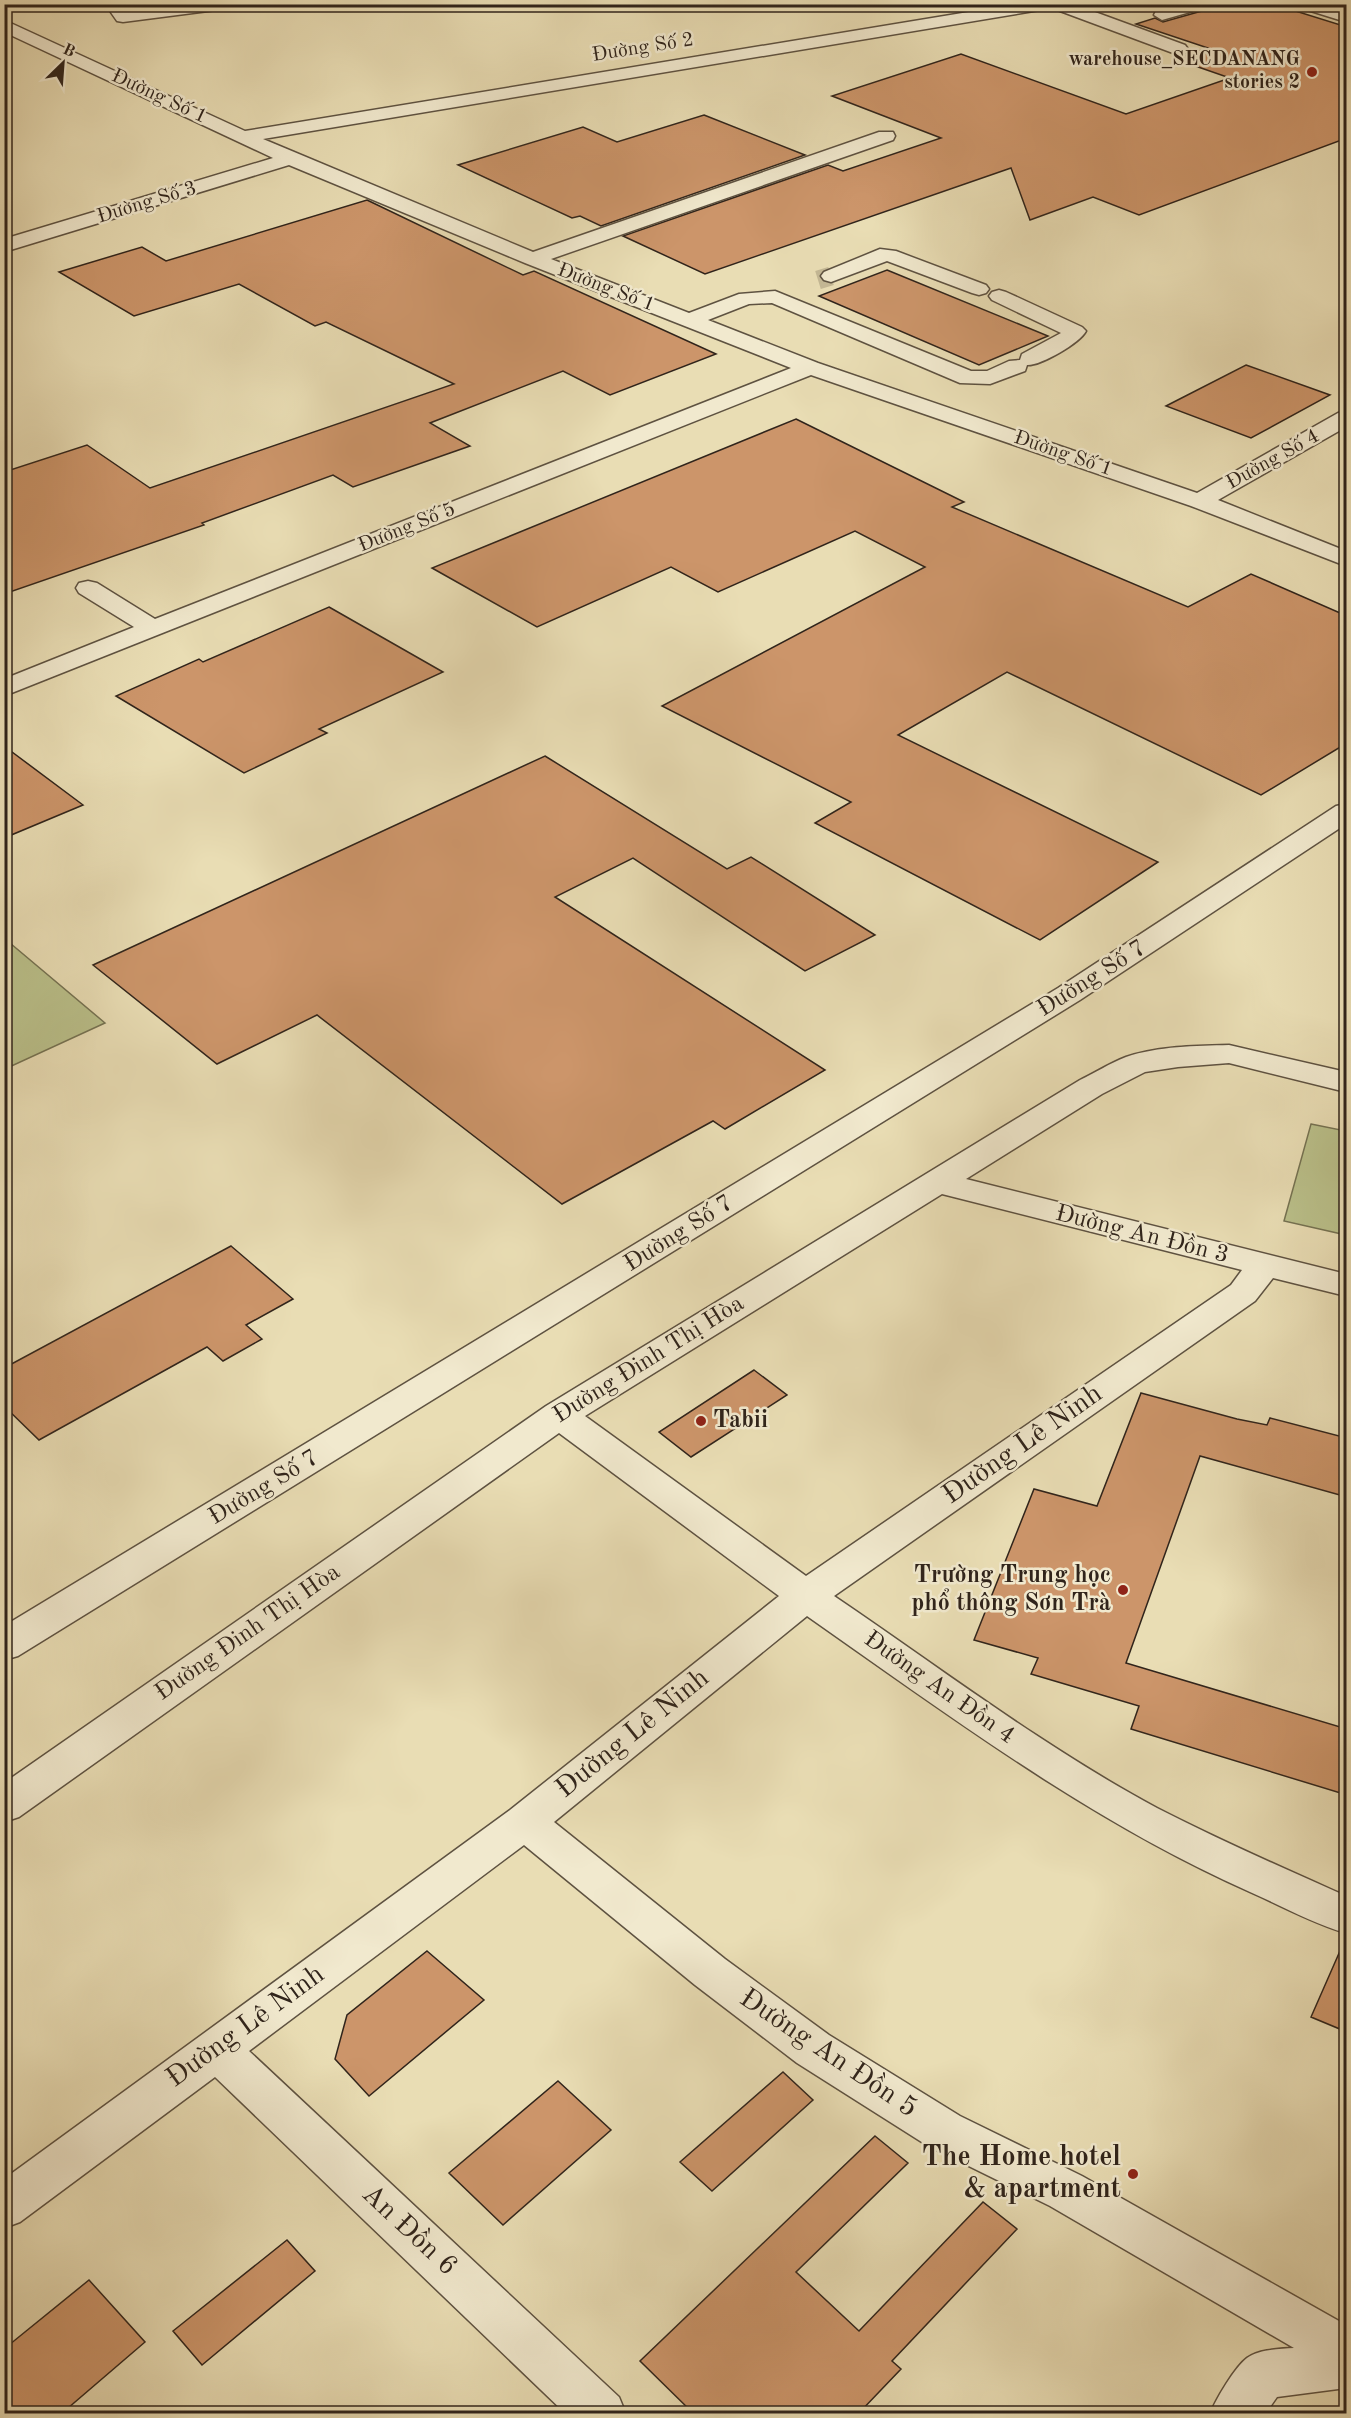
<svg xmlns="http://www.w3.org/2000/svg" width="1351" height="2418" font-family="'Old Standard TT',serif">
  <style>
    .green { fill: #bac08a; stroke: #757252; stroke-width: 1.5 }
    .building { fill: #cc956a; stroke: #30241b; stroke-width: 1.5 }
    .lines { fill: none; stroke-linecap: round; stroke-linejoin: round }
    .minor-tunnel { stroke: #c4b895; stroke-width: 19; stroke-dasharray: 19 10; stroke-linecap: butt }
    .minor-casing { stroke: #5e5241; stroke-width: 3 }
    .minor { fill: #f1e9ce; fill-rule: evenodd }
    .poi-dot { fill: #8f2418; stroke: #f1e9ce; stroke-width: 2 }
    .labels { text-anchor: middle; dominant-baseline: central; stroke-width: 5; stroke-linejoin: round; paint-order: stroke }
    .far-street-label { font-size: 20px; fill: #30241b; stroke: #f1e9ce }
    .far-poi-label { font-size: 20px; font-weight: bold; fill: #30241b; stroke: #f1e9ce; text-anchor: end }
    .street-label { font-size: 24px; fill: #30241b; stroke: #f1e9ce }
    .poi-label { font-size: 24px; font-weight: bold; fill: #30241b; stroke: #f1e9ce; text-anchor: start }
    .near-street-label { font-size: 28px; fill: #30241b; stroke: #f1e9ce }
    .near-poi-label { font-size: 28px; font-weight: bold; fill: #30241b; stroke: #f1e9ce; text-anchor: end }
  </style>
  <rect width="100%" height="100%" fill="#e9ddb4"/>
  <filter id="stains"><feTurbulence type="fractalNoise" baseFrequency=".00333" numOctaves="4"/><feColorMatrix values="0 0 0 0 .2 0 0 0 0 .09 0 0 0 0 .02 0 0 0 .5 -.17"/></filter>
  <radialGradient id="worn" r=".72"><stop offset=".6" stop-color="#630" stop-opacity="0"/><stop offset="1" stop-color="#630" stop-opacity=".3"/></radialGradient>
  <path class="green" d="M4,938l101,85 -100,46h-1z
    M1311,1124l35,7v104l-62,-14z"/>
  <path class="building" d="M1208,4h65l74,23v111l-208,77 -46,-18 -63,23 -19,-52 -306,106 -82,-38 205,-71 15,6 98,-33 -109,-42 129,-42 165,60 104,-36 -55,-19 33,-11 -72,-24 19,-6 8,4 42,-12z
    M704,115l101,40 -204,71 -21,-10 -8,2 -114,-53 125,-38 34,15z
    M367,200l156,75 11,-4 182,83 -106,41 -47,-24 -133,52 40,23 -117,41 -20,-12 -131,48 2,2 -200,69v-122l83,-27 63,43 304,-104 -128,-62 -11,4 -76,-42 -105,32 -75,-44 83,-25 24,14z
    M887,270l161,66 -69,29 -160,-69z
    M1246,365l84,30 -79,43 -85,-32z
    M796,419l168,83 -12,5 236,100 63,-33 96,42v127l-86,52 -254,-123 -109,63 260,127 -118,78 -225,-117 36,-21 -189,-96 263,-139 -70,-36 -137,61 -47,-25 -134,60 -105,-59z
    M329,607l114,65 -124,57 8,4 -83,40 -128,-77 83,-37 4,3z
    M4,746l79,59 -79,33z
    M545,756l182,113 24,-12 124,78 -70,36 -172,-113 -78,39 270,173 -100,59 -12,-8 -151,83 -245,-189 -100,49 -124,-99z
    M231,1246l62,53 -47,26 16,14 -39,22 -16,-14 -168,93 -35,-34v-38z
    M754,1370l33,25 -96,62 -32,-25z
    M1141,1393l96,26 30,6 3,-7 77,20v59l-147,-41 -74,207 221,66v66l-216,-66 8,-23 -108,-32 7,-16 -64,-18 60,-151 63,17z
    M1347,1935v97l-36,-15z
    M427,1951l57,49 -115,96 -34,-37 12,-44z
    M783,2072l30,28 -101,91 -32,-29z
    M558,2081l53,49 -108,95 -54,-52z
    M875,2136l33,27 -112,109 63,59 124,-129 34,27 -125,132 9,8 -43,45h-164l-54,-53z
    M287,2240l28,31 -113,94 -29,-34z
    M89,2280l56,62 -84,72h-57v-65z"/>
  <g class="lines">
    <path class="minor-tunnel" d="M818,280l13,-4"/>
    <defs>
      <path id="minor" d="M105,4h17l5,7 54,-7h51l-8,5 -101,13 -6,-1z
        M1017,4h56l112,41 3,4 -3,4h-12l-121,-45 -789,131 270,113 346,-120h14l2,4 -2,4 -342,119 138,54 50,-19 36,-3 196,80h16l22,-10 11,-1 2,-6 39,-21 -69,-33 -3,-4 3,-4 7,-2 7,2 76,35 4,4c-6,12 -46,35 -59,34l-2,6 -35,13 -30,-1 -188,-80 -23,1 -41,16 110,43 379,130 141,-80 8,-2v16l-128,73 128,51v15l-155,-60 -380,-131 -807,321v-17l130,-52 -55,-34 -3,-5 3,-5 9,-2 9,2 58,36 636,-251 -266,-105 -236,-98 -285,87v-13l269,-81 -269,-126v-12l241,111z
        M1179,4h27l-2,4 -42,12 -8,-5 2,-4z
        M1299,4h26l21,8v10l-45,-14z
        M880,249l16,2 90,34 3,4 -3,4 -7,2 -7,-2 -85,-32 -56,21 -7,-2 -3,-4 3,-4z
        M1346,804v20l-266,176 -1062,656 -14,4v-34l1054,-638 278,-182z
        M1229,1045l117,27v20l-117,-29 -51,4 -33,5 -43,22 -136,85 380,95v22l-73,-18 -18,23 -421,295c105,71 211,152 323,212 62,32 126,60 189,88v37c-32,-9 -64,-27 -96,-41 -160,-71 -300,-176 -443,-276l-253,206 171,137 104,76 131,81 122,60 264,149v63l-69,9 -12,17h-55c6,-15 25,-47 37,-56 13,-9 32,-9 47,-10l-244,-142 -122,-60 -131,-83 -102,-78 -171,-140 -275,206 370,346 7,17h-60l-351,-337 -195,145 -16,6v-49l506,-369 269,-214 -220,-163 -540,384 -15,5v-39l542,-377 534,-326c15,-7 30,-17 46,-23 32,-11 70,-11 103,-12zM942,1194l300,76 -11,15 -425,291 -221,-160z"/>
    </defs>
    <use href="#minor" class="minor-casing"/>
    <use href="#minor" class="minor"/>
  </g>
  <g class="poi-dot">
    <circle cx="1312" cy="72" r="6"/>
    <circle cx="701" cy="1421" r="6"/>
    <circle cx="1123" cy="1590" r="6"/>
    <circle cx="1133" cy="2174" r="6"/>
  </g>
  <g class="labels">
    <g class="far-street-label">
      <text transform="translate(643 48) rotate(-9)">Đường Số 2</text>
      <text transform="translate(159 97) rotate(25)">Đường Số 1</text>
      <text transform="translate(147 203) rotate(-17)">Đường Số 3</text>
      <text transform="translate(606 288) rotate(21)">Đường Số 1</text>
      <text transform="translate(1063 454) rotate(19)">Đường Số 1</text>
      <text transform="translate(1273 460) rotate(-29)">Đường Số 4</text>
      <text transform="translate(407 528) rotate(-22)">Đường Số 5</text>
    </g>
    <g class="far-poi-label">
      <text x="1300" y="60">warehouse_SECDANANG<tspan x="1300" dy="23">stories 2</tspan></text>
    </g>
    <g class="street-label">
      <text transform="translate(1092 979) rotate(-32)">Đường Số 7</text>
      <text transform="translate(679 1234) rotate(-32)">Đường Số 7</text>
      <text transform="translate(1142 1235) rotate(14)">Đường An Đồn 3</text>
      <text transform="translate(649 1360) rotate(-32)">Đường Đinh Thị Hòa</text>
      <text transform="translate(264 1488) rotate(-31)">Đường Số 7</text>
      <text transform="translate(248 1633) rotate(-35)">Đường Đinh Thị Hòa</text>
      <text transform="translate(939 1688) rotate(35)">Đường An Đồn 4</text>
    </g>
    <g class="poi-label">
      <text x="713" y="1421">Tabii</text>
      <text x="1111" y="1576" text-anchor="end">Trường Trung học<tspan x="1111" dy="28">phổ thông Sơn Trà</tspan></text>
    </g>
    <g class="near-street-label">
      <text transform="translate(1023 1445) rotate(-35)">Đường Lê Ninh</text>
      <text transform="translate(633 1734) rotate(-39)">Đường Lê Ninh</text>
      <text transform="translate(246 2027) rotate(-36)">Đường Lê Ninh</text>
      <text transform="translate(828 2054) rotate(34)">Đường An Đồn 5</text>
      <text transform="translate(409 2231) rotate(43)">An Đồn 6</text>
    </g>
    <g class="near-poi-label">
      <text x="1121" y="2158">The Home hotel<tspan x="1121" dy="32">&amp; apartment</tspan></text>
    </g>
  </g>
  <rect width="1351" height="2418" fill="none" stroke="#e9ddb4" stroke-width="24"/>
  <rect x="6" y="6" width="1339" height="2406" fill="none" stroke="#30241b" stroke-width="3"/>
  <rect x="12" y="12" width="1327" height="2394" fill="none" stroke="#30241b" stroke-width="1.5"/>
  <g transform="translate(63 63) rotate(25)" stroke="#f1e9ce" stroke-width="4.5" paint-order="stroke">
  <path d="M0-4.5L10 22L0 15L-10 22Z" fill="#30241b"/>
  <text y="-9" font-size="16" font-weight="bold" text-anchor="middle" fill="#30241b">B</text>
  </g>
  <rect width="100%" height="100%" filter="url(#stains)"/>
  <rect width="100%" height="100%" fill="url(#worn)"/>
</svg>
